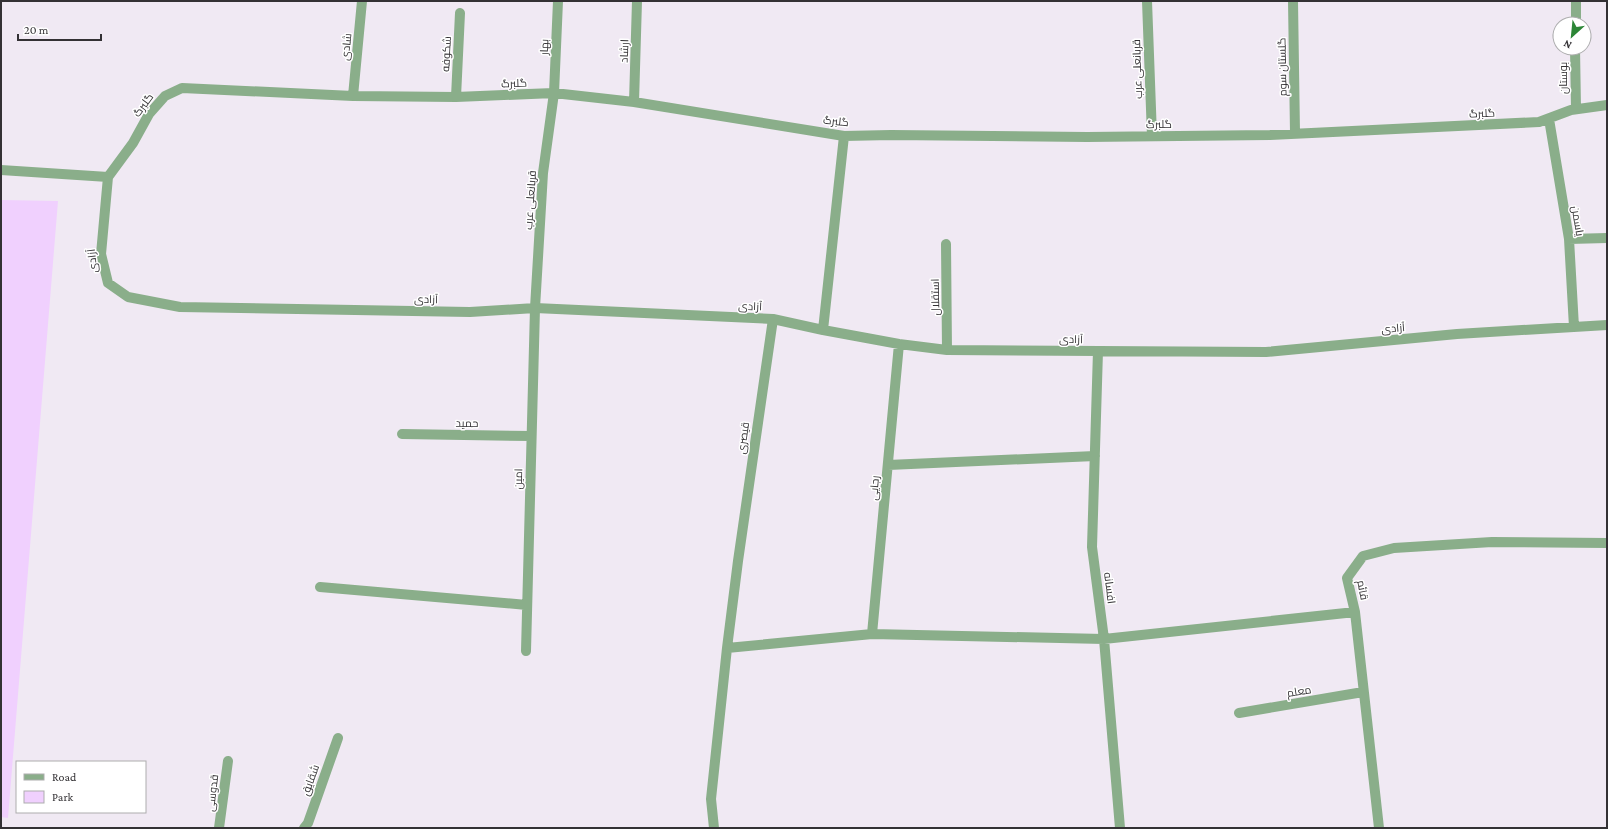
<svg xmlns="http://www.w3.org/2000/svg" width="1608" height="829" font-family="'Crimson Pro',Cairo,serif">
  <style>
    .green { fill: #f0d0fe }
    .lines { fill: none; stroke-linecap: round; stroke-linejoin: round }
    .minor { stroke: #8aae8a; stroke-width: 10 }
    .labels { text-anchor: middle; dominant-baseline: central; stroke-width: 3; stroke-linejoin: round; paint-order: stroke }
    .street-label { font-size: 11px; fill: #333134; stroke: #fff }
  </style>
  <rect width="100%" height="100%" fill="#f0e9f3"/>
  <path class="green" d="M1,200l57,1 -50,617 -7,-1z"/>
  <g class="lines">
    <path class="minor" d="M1147,1l5,135
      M1293,1l2,132
      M1576,24v-23
      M1575,48l1,61
      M353,96l9,-95
      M456,97l4,-84
      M634,102l3,-101
      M1549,119l20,120 5,88
      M1,170l107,7 -7,77 7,29 20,14 52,10 290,5 65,-4 238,11 50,11 76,14 48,6 319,2 191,-18 150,-9
      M108,177l25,-34 16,-29 16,-18 17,-8 171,8 103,1 98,-4 80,9 210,34 47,-1 196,2 183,-2 269,-13 32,-12 36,-5
      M1569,239l38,-1
      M946,244l1,106
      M823,330l21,-194
      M1098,351l-6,196 12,92 16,189
      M402,434l129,2
      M888,465l207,-9
      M320,587l207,18
      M872,634l27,-290
      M727,648l145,-14 232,5 251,-27
      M526,651l9,-343 8,-135 11,-80 4,-92
      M1239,713l124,-21
      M219,828l9,-67
      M304,828l4,-5 30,-85
      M714,828l-3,-29 16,-151 11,-87 35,-242
      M1379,828l-24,-216 -8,-34 16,-22 31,-8 98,-6 115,1"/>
  </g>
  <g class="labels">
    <g class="street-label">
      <text transform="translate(346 47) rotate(-84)">شادی</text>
      <text transform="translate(544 47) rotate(-88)">بهار</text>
      <text transform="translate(624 51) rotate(-88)">ارشاد</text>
      <text transform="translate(446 54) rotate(-87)">شکوفه</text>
      <text transform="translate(1282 67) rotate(-91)">گلستان سوم</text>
      <text transform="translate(1137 69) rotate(-92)">قربانعلی عرب</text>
      <text transform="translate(1563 78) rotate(-90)">بوستان</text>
      <text transform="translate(514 83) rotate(-2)">گلبرگ</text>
      <text transform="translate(143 105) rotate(-54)">گلبرگ</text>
      <text transform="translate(1482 113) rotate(-3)">گلبرگ</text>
      <text transform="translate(836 121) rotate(6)">گلبرگ</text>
      <text transform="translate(1159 124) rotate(-1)">گلبرگ</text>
      <text transform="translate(530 200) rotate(-86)">قربانعلی عرب</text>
      <text transform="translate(1578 221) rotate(81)">یاسمن</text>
      <text transform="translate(92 261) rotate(-96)">آزادی</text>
      <text transform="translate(935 297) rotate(-91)">استقلال</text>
      <text transform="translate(426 299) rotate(1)">آزادی</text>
      <text transform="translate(750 306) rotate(2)">آزادی</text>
      <text transform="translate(1393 328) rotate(-5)">آزادی</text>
      <text transform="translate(1071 339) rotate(1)">آزادی</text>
      <text transform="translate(467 423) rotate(1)">حمید</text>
      <text transform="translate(743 438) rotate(-82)">قیصری</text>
      <text transform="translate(518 479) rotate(-89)">امین</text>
      <text transform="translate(874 488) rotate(-85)">رجایی</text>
      <text transform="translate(1110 588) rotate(83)">افسانه</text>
      <text transform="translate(1363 590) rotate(79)">قائم</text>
      <text transform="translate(1299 691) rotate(-9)">معلم</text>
      <text transform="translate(310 780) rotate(-70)">شقایق</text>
      <text transform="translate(212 793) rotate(-83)">قدوسی</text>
    </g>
  </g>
  <rect width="1608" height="829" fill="none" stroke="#333134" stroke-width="4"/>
  <rect x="16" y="761" width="130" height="52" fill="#ffffff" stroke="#adadae"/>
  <rect x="24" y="774" width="20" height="6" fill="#8aae8a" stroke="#adadae"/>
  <text x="52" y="781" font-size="12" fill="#333134">Road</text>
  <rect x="24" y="791" width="20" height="12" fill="#f0d0fe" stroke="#adadae"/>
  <text x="52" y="801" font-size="12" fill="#333134">Park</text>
  <g transform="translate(1572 36) rotate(207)"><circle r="19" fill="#ffffff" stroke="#adadae"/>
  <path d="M0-3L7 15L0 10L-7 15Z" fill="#2c8636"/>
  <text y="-6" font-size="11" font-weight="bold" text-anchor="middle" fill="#333134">N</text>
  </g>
  <path d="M18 34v6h83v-6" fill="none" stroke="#333134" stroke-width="2"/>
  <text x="24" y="34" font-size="12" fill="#333134" stroke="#ffffff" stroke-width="3" paint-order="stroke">20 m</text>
</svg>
